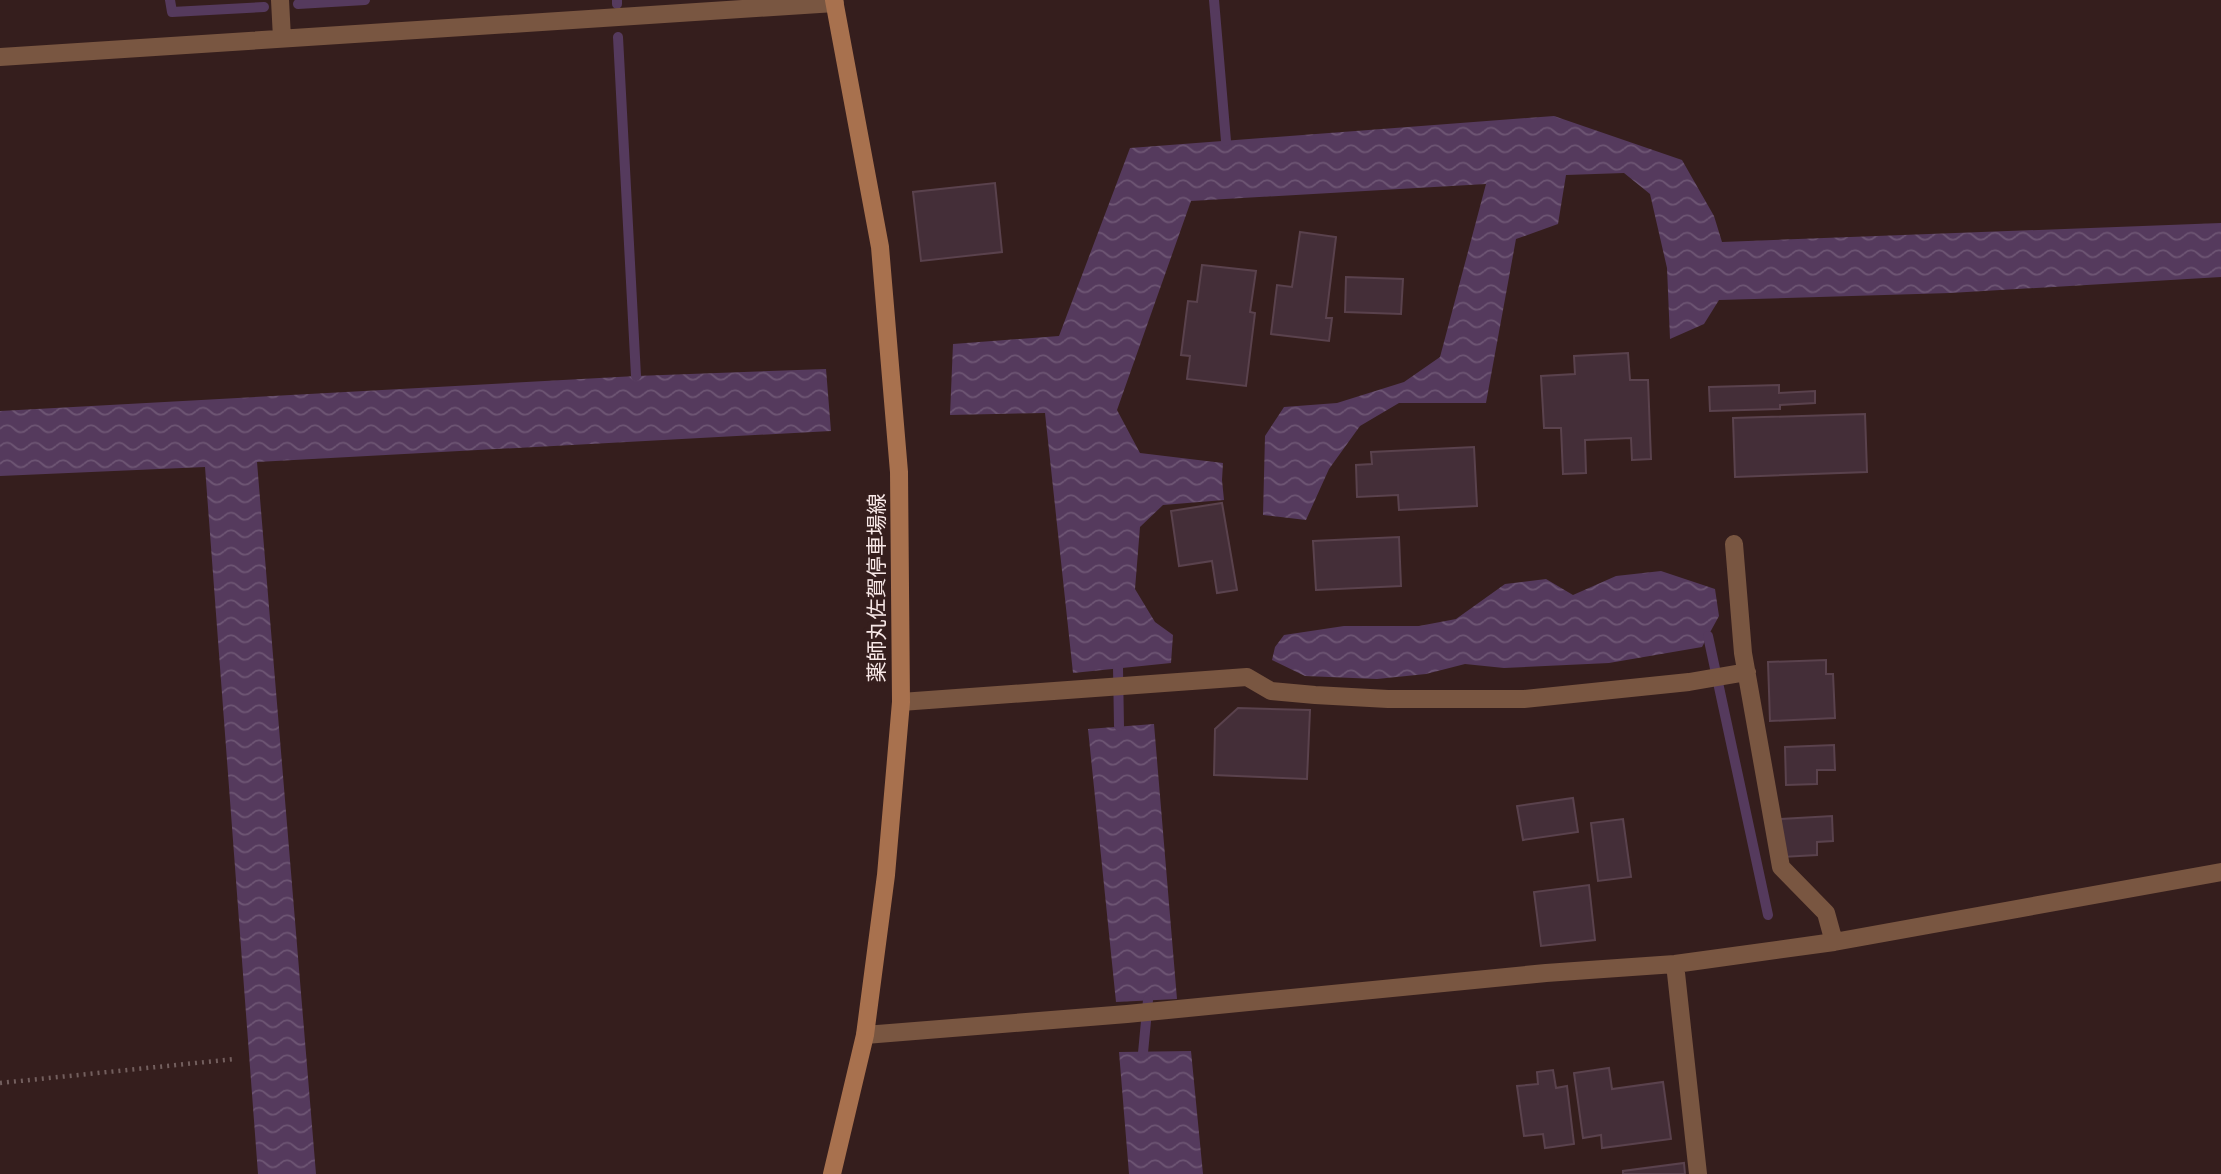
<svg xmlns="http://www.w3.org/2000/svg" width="2221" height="1174" font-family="'Times New Roman','Noto Sans JP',serif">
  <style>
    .water { fill: url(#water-waves) }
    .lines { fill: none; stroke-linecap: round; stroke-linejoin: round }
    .stream { stroke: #553a5d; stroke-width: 10 }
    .building { fill: #442e38; stroke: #5a424d; stroke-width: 2 }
    .path { stroke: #735f5e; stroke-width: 4.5; stroke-dasharray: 2 5; stroke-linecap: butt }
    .minor { stroke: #795641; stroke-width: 18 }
    .secondary { stroke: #a8714e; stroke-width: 18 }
    .labels { text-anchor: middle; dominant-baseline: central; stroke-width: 7; stroke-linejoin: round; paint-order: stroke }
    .street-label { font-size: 21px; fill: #f8e8e7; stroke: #351e1d }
  </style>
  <defs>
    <pattern id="water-waves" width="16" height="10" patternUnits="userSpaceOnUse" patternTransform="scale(1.75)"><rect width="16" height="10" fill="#553a5d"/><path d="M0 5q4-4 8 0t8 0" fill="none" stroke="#6e5674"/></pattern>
  </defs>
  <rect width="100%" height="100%" fill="#351e1d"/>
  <path class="water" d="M1554,116l128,44 32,56 8,26 499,-19v54l-271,16 -231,7 -15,24 -34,15 -3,-71 -17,-74 -26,-21 -58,2 -8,49 -42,15 -30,164h-87l-39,23 -31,43 -23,51 -43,-5 2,-79 19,-29 53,-4 67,-21 36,-25 46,-173 -295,17 -74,209 23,43 83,10 -1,17 2,20 -61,5 -23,22 -5,62 20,33 18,13 -2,28 -98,10 -28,-260 -95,2 3,-71 106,-8 71,-188z
    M826,369l5,62 -574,31 59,712h-58l-53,-707 -205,9v-65l636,-35z
    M1661,571l54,18 4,27 -17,31 -93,16 -105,5 -39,-4 -39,10 -49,5 -72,-3 -33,-16 3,-13 9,-12 60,-9h75l37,-7 49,-35 41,-5 27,16 43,-19z
    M1154,724l23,275 -61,3 -28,-273z
    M1191,1051l12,123h-74l-10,-122z"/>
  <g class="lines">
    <path class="stream" d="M170,0l2,12 92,-5
      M617,0v4
      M1214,0l12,141
      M298,4l67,-4
      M618,37l18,339
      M1708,636l60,279
      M1118,668l1,58
      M1143,1053l5,-53"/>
  </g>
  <path class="building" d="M995,183l7,69 -81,9 -8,-69z
    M1300,232l36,5 -10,81h6l-3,23 -58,-7 6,-49 15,2z
    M1202,265l54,6 -6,41 5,1 -9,73 -59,-7 3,-23 -9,-1 7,-54 9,1z
    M1346,277l57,2 -2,35 -56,-2z
    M1628,353l2,27h18l3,79 -19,1 -1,-22 -46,2 1,33 -23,1 -2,-46h-17l-3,-52 34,-2 -1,-18z
    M1779,385v8l36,-2v12l-35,2v4l-70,2 -1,-24z
    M1865,414l2,58 -132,5 -2,-59z
    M1474,447l3,59 -78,4 -1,-15 -41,2 -1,-32 16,-1 -1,-12z
    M1222,503l15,87 -20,3 -5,-32 -33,5 -8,-55z
    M1399,537l2,49 -85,4 -3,-49z
    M1826,660v14h7l2,44 -65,3 -2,-59z
    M1238,708l72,2 -3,69 -93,-4 1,-46z
    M1834,745l1,25h-18v14l-31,1 -1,-38z
    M1573,798l5,34 -55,8 -6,-34z
    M1832,816l1,25 -16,1v13l-35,2 -1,-38z
    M1623,819l8,58 -33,4 -7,-58z
    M1589,885l6,55 -54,6 -7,-54z
    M1609,1068l3,21 51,-7 8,57 -69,9 -1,-13 -18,3 -9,-65z
    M1553,1070l3,18 11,-2 7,58 -29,4 -2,-14 -19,2 -7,-50 21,-2 -1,-12z
    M1684,1163l1,11h-62v-3z"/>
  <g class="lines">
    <path class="path" d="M0,1083l235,-24"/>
    <path class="minor" d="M280,0l2,38
      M0,57l835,-54
      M1734,544l9,109 38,214 45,46 8,29
      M901,702l346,-25 24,14 44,4 73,4h136l165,-17 58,-10
      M1675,964l23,210
      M865,1035l262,-21 419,-41 129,-9 159,-22 387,-70"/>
    <path class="secondary" d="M832,1174l33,-139 21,-160 15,-173 -2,-230 -19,-225 -46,-247"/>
  </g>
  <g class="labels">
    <g class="street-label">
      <text transform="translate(877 588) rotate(-90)">薬師丸佐賀停車場線</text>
    </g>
  </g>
</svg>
